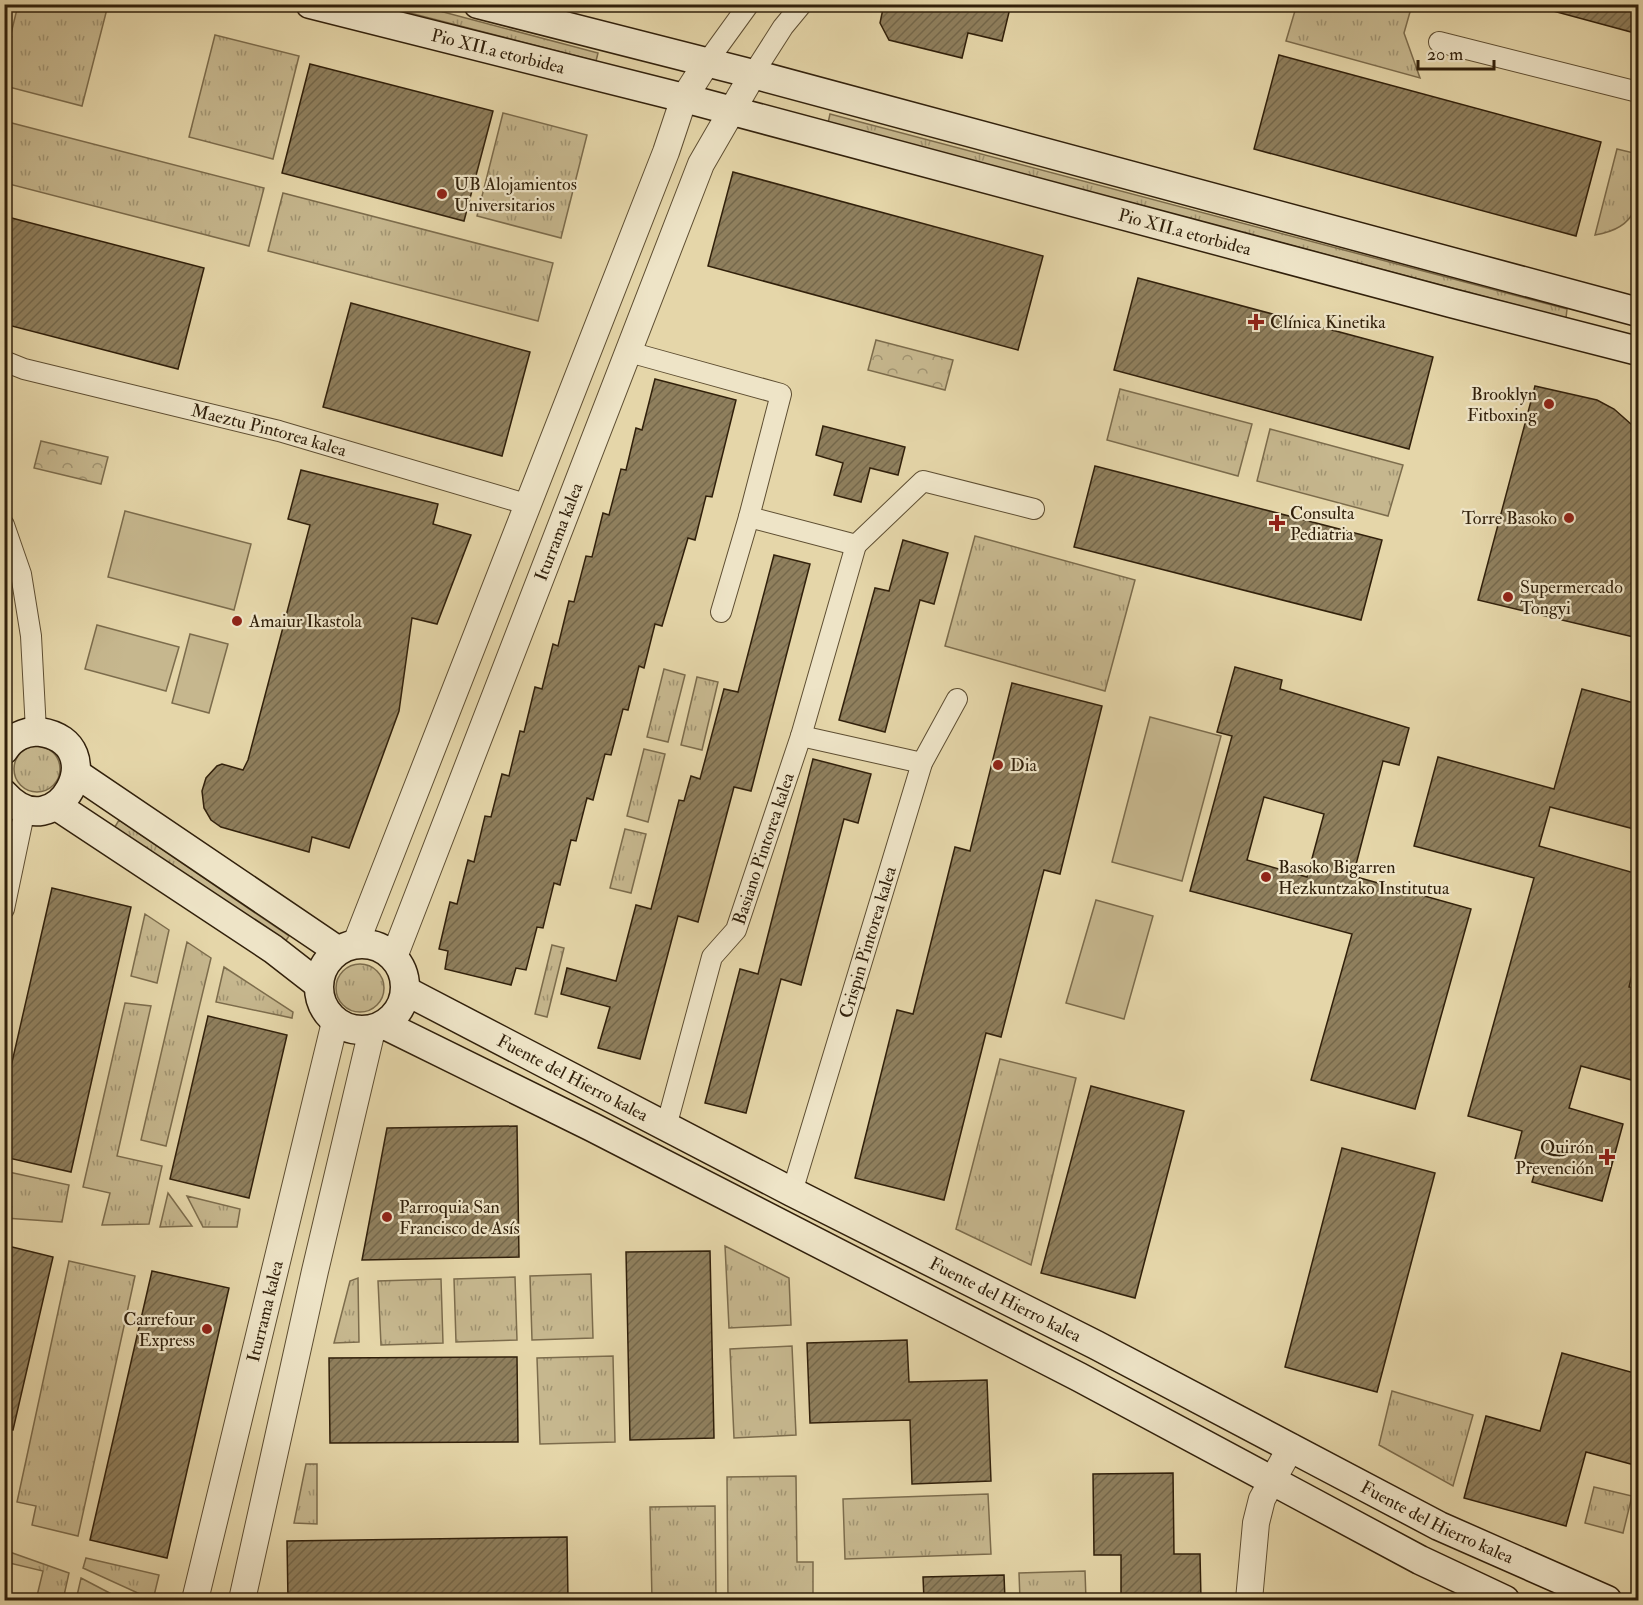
<svg xmlns="http://www.w3.org/2000/svg" width="1643" height="1605" font-family="'IM FELL Double Pica',serif">
  <style>
    .grass { fill: url(#grass-tufts); stroke: #7c6c4c; stroke-width: 1.5 }
    .park { fill: url(#park-crowns); stroke: #7c6c4c; stroke-width: 1.5 }
    .garden { fill: #c6b78e; stroke: #7c6c4c; stroke-width: 1.5 }
    .building { fill: url(#building-hatch); stroke: #31200b; stroke-width: 1.5; fill-rule: evenodd }
    .lines { fill: none; stroke-linecap: round; stroke-linejoin: round }
    .minor-casing { stroke: #5e4e32; stroke-width: 22 }
    .tertiary-casing { stroke: #5e4e32; stroke-width: 28 }
    .secondary-casing { stroke: #31200b; stroke-width: 31 }
    .minor { stroke: #eee4c7; stroke-width: 20 }
    .tertiary { stroke: #eee4c7; stroke-width: 26 }
    .secondary { stroke: #eee4c7; stroke-width: 28 }
    .poi-dot { fill: #8f2418; stroke: #eee4c7; stroke-width: 2 }
    .labels { text-anchor: middle; dominant-baseline: central; stroke-width: 4.5; stroke-linejoin: round; paint-order: stroke }
    .street-label { font-size: 18px; fill: #31200b; stroke: #eee4c7 }
    .poi-label { font-size: 18px; fill: #31200b; stroke: #eee4c7; text-anchor: start }
  </style>
  <defs>
    <pattern id="grass-tufts" width="24" height="20" patternUnits="userSpaceOnUse" patternTransform="scale(1.5)"><rect width="24" height="20" fill="#c6b78e"/><path d="M3 7l-1-3M5 7V3M7 7l1-3M15 17l-1-3M17 17v-4M19 17l1-3" fill="none" stroke="#a19472"/></pattern>
    <pattern id="park-crowns" width="20" height="18" patternUnits="userSpaceOnUse" patternTransform="scale(1.5)"><rect width="20" height="18" fill="#c6b78e"/><path d="M2 6a3 3 0 1 1 6 0M12 15a3 3 0 1 1 6 0" fill="none" stroke="#a19472"/></pattern>
    <pattern id="building-hatch" width="6" height="6" patternUnits="userSpaceOnUse" patternTransform="scale(1.5)"><rect width="6" height="6" fill="#8f7f5d"/><path d="M-1 1l2-2M0 6l6-6M5 7l2-2" fill="none" stroke="#75684b"/></pattern>
  </defs>
  <rect width="100%" height="100%" fill="#e5d6a9"/>
  <filter id="stains"><feTurbulence type="fractalNoise" baseFrequency=".00333" numOctaves="4"/><feColorMatrix values="0 0 0 0 .2 0 0 0 0 .09 0 0 0 0 .02 0 0 0 .5 -.17"/></filter>
  <radialGradient id="worn" r=".72"><stop offset=".6" stop-color="#630" stop-opacity="0"/><stop offset="1" stop-color="#630" stop-opacity=".3"/></radialGradient>
  <path class="grass" d="M1297,4l115,1 -8,28 16,45 -134,-37z
    M18,5h90l-26,101 -77,-20v-28z
    M379,5h38l181,48 -2,8z
    M215,35l84,21 -26,103 -84,-22z
    M503,113l84,22 -26,103 -84,-22z
    M830,114l737,195 -1,9 -738,-195z
    M4,121l260,67 -15,58 -244,-63z
    M1617,149l21,5c1,45 5,73 -43,81z
    M283,193l270,70 -15,58 -270,-70z
    M1120,389l132,35 -14,52 -131,-36z
    M1270,429l133,36 -15,51 -131,-35z
    M975,536l160,44 -30,111 -160,-45z
    M664,669l21,6 -17,67 -21,-5z
    M697,677l21,5 -16,68 -21,-5z
    M14 769a23 23 0 1 1 46 0a23 23 0 1 1-46 0Z
    M644,749l21,5 -17,68 -21,-6z
    M119,820l170,116 -6,9 -170,-115z
    M625,829l21,5 -15,59 -21,-5z
    M145,914l24,16 -12,53 -26,-7z
    M187,942l24,16 -45,188 -25,-6z
    M552,945l12,3 -17,69 -12,-3z
    M336 988a24 24 0 1 1 48 0a24 24 0 1 1-48 0Z
    M224,967l69,45 -1,6 -76,-16z
    M125,1003l26,3 -34,150 45,10 -13,58 -47,1 8,-32 -27,-6z
    M1000,1059l76,19 -45,187 -75,-36z
    M4,1171l65,14 -7,37 -57,-4z
    M168,1193l24,33 -32,1z
    M187,1196l53,13 -3,18h-34z
    M725,1246l64,32 2,47 -62,3z
    M69,1261l66,15 -57,260 -46,-11 4,-19 -19,-4z
    M591,1274l2,64 -61,2 -2,-64z
    M515,1277l2,63 -61,2 -2,-63z
    M358,1278l1,64 -25,1 16,-62z
    M441,1279l2,64 -62,2 -3,-64z
    M792,1346l4,89 -62,3 -4,-89z
    M613,1356l2,86 -75,2 -3,-86z
    M1392,1391l81,24 -20,71 -74,-41z
    M306,1464h11v60l-23,-1z
    M796,1476l1,86h16v38h-85l-1,-123z
    M1594,1487l38,9 -9,37 -38,-10z
    M988,1494l3,60 -146,5 -2,-60z
    M715,1506l1,94h-64l-2,-93z
    M4,1550l65,23 -6,27h-27l7,-29 -38,-9z
    M86,1558l73,17 -6,25 -70,-32z
    M1085,1571l1,29h-66l-1,-27z
    M81,1578l42,22h-47z"/>
  <path class="park" d="M876,340l77,20 -8,30 -77,-20z
    M41,441l67,16 -7,27 -67,-16z"/>
  <path class="garden" d="M125,511l126,33 -17,66 -126,-33z
    M97,625l82,22 -13,44 -81,-22z
    M190,634l38,10 -19,69 -37,-10z
    M1150,717l71,19 -39,145 -70,-19z
    M1096,900l57,16 -29,103 -58,-16z"/>
  <path class="building" d="M884,4h127l-9,37 -34,-8 -6,25 -73,-18 -9,-17z
    M1554,4h84l-7,28 -78,-21z
    M1279,55l322,87 -25,94 -322,-87z
    M310,64l183,47 -29,110 -182,-48z
    M733,172l310,84 -25,94 -310,-84z
    M4,216l200,52 -26,101 -174,-45z
    M1138,278l295,79 -24,92 -295,-79z
    M351,303l179,49 -28,104 -179,-49z
    M655,379l81,21 -24,97 -6,-1 -11,44 -7,-2 -26,88 -7,-2 -11,44 -5,-2 -11,44 -5,-1 -12,46 -6,-1 -12,46 -6,-2 -11,43 -5,-1 -11,45 -6,-2 -11,45 -6,-1 -11,43 -10,-2 -5,17 -66,-16 3,-18 -9,-2 11,-47 7,2 11,-44 6,2 11,-46 6,1 11,-43 7,2 11,-45 4,1 11,-45 7,2 11,-45 5,2 11,-45 5,1 12,-46 6,1 11,-44 6,2 12,-46 5,1 10,-42 6,2z
    M1535,386l62,14 17,9 18,16 6,11v202l-160,-38z
    M823,426l82,21 -7,28 -28,-7 -9,34 -27,-7 9,-32 -27,-8z
    M1095,466l287,74 -21,80 -287,-73z
    M301,470l137,34 -5,20 38,11 -34,89 -25,-6 -13,93 -50,137 -37,-11 -3,15 -88,-25 -10,-7 -7,-12 -2,-17 4,-13 11,-12 5,-2 21,6 5,-10 62,-235 -22,-6z
    M903,540l45,13 -14,51 -14,-4 -35,132 -46,-12 36,-132 14,3z
    M774,555l36,9 -59,227 -17,-4 -36,135 -20,-6 -38,143 -42,-11 12,-41 -49,-13 6,-26 49,13 20,-76 15,4 28,-109 5,1 7,-25 9,3 24,-90 14,3z
    M1235,667l47,13 -2,9 129,39 -10,37 -16,-4 -30,115 118,33 -56,200 -104,-29 41,-146 -162,-43 42,-155 -15,-4zM1264,797l60,17 -17,63 -60,-17z
    M1012,683l90,23 -42,168 -16,-4 -43,167 -15,-4 -42,167 -89,-22 42,-168 16,4 42,-167 15,4z
    M1582,689l56,15v108l-4,17 -84,-22 -11,39 99,28v77l-9,36 9,2v78l-3,14 -54,-15 -12,42 54,16 -21,77 -70,-19 5,-17 -22,-6 7,-28 -54,-15 66,-238 -120,-32 24,-89 116,32z
    M813,759l58,15 -13,49 -14,-4 -43,166 -20,-6 -35,134 -41,-10 35,-134 18,5z
    M52,888l79,19 -60,265 -67,-15v-60z
    M208,1016l79,19 -38,163 -79,-19z
    M1091,1086l93,25 -49,187 -94,-25z
    M517,1126l2,131 -157,3 25,-132z
    M1342,1148l93,25 -58,219 -92,-25z
    M4,1245l49,12 -40,173 -9,-1z
    M710,1251l4,187 -84,2 -4,-188z
    M152,1271l77,17 -62,270 -77,-18z
    M907,1340l2,42 78,-2 4,101 -79,3 -2,-64 -100,3 -3,-80z
    M1562,1353l76,21v92l-52,-14 -20,74 -102,-28 22,-82 54,15z
    M517,1357l1,85 -188,1 -1,-85z
    M1173,1473l1,81h26l1,46h-80v-45h-27l-1,-81z
    M567,1537l1,63h-280l-1,-59z
    M1004,1575l1,25h-81l-1,-23z"/>
  <g class="lines">
    <defs>
      <g id="minor">
        <path d="M1439,42l199,50"/>
        <path d="M707,62l42,-58"/>
        <path d="M753,74l30,-47 19,-23"/>
        <path d="M629,352l152,42 -32,123 107,28 67,-64 111,28"/>
        <path id="s1" d="M4,361l20,8 255,62 247,73"/>
        <path d="M4,525l17,49 10,62 5,95"/>
        <path d="M721,612l28,-95"/>
        <path d="M801,736l121,27"/>
        <path d="M4,909l21,-100"/>
        <path id="s2" d="M666,1127l46,-170 24,-27 65,-194 55,-191"/>
        <path id="s3" d="M792,1192l130,-429 35,-64"/>
      </g>
      <g id="tertiary">
        <path d="M356,943l310,-791 18,-54 23,-36"/>
        <path id="s4" d="M394,957l307,-793 52,-90"/>
        <path id="s5" d="M195,1600l140,-578"/>
        <path d="M242,1600l73,-329 57,-241"/>
        <path d="M1249,1600l7,-77 6,-24 29,-52"/>
      </g>
      <g id="secondary">
        <path id="s6" d="M310,4l374,94 767,205 187,48"/>
        <path d="M478,4l275,70 885,238"/>
        <path d="M4,750c7,-12 22,-20 36,-18 75,11 17,121 -36,62"/>
        <path d="M77,774l260,176"/>
        <path d="M57,806l216,143 45,35"/>
        <circle cx="362" cy="987" r="43"/>
        <path id="s7" d="M406,991l386,201 304,153 343,181 168,74"/>
        <path d="M385,1025l207,102 487,250 341,183 85,40"/>
      </g>
    </defs>
    <use href="#minor" class="minor-casing"/>
    <use href="#tertiary" class="tertiary-casing"/>
    <use href="#secondary" class="secondary-casing"/>
    <use href="#minor" class="minor"/>
    <use href="#tertiary" class="tertiary"/>
    <use href="#secondary" class="secondary"/>
  </g>
  <g class="poi-dot">
    <circle cx="442" cy="194" r="6"/>
    <path d="M1253 313h6v6h6v6h-6v6h-6v-6h-6v-6h6z"/>
    <circle cx="1549" cy="404" r="6"/>
    <circle cx="1569" cy="518" r="6"/>
    <path d="M1274 514h6v6h6v6h-6v6h-6v-6h-6v-6h6z"/>
    <circle cx="1508" cy="597" r="6"/>
    <circle cx="237" cy="621" r="6"/>
    <circle cx="998" cy="765" r="6"/>
    <circle cx="1266" cy="877" r="6"/>
    <path d="M1604 1148h6v6h6v6h-6v6h-6v-6h-6v-6h6z"/>
    <circle cx="387" cy="1217" r="6"/>
    <circle cx="207" cy="1329" r="6"/>
  </g>
  <g class="labels">
    <g class="street-label">
      <text stroke="none"><textPath href="#s6" startOffset="194">Pio XII.a etorbidea</textPath></text>
      <text stroke="none"><textPath href="#s6" startOffset="904">Pio XII.a etorbidea</textPath></text>
      <text stroke="none"><textPath href="#s1" startOffset="274">Maeztu Pintorea kalea</textPath></text>
      <text stroke="none"><textPath href="#s4" startOffset="456">Iturrama kalea</textPath></text>
      <text stroke="none"><textPath href="#s2" startOffset="298">Basiano Pintorea kalea</textPath></text>
      <text stroke="none"><textPath href="#s3" startOffset="261">Crispin Pintorea kalea</textPath></text>
      <text stroke="none"><textPath href="#s7" startOffset="188">Fuente del Hierro kalea</textPath></text>
      <text stroke="none"><textPath href="#s7" startOffset="674">Fuente del Hierro kalea</textPath></text>
      <text stroke="none"><textPath href="#s5" startOffset="297">Iturrama kalea</textPath></text>
      <text stroke="none"><textPath href="#s7" startOffset="1160">Fuente del Hierro kalea</textPath></text>
    </g>
    <g class="poi-label">
      <text x="454" y="184">UB Alojamientos<tspan x="454" dy="21">Universitarios</tspan></text>
      <text x="1270" y="322">Clínica Kinetika</text>
      <text x="1537" y="394" text-anchor="end">Brooklyn<tspan x="1537" dy="21">Fitboxing</tspan></text>
      <text x="1290" y="513">Consulta<tspan x="1290" dy="21">Pediatria</tspan></text>
      <text x="1557" y="518" text-anchor="end">Torre Basoko</text>
      <text x="1520" y="587">Supermercado<tspan x="1520" dy="21">Tongyi</tspan></text>
      <text x="249" y="621">Amaiur Ikastola</text>
      <text x="1010" y="765">Dia</text>
      <text x="1278" y="867">Basoko Bigarren<tspan x="1278" dy="21">Hezkuntzako Institutua</tspan></text>
      <text x="1594" y="1147" text-anchor="end">Quirón<tspan x="1594" dy="21">Prevención</tspan></text>
      <text x="399" y="1207">Parroquia San<tspan x="399" dy="21">Francisco de Asís</tspan></text>
      <text x="195" y="1319" text-anchor="end">Carrefour<tspan x="195" dy="21">Express</tspan></text>
    </g>
  </g>
  <rect width="1643" height="1605" fill="none" stroke="#e5d6a9" stroke-width="24"/>
  <rect x="6" y="6" width="1631" height="1593" fill="none" stroke="#31200b" stroke-width="3"/>
  <rect x="12" y="12" width="1619" height="1581" fill="none" stroke="#31200b" stroke-width="1.5"/>
  <path d="M1418 60v9h76v-9" fill="none" stroke="#31200b" stroke-width="3"/>
  <text x="1427" y="60" font-size="18" fill="#31200b" stroke="#eee4c7" stroke-width="4.5" paint-order="stroke">20 m</text>
  <rect width="100%" height="100%" filter="url(#stains)"/>
  <rect width="100%" height="100%" fill="url(#worn)"/>
</svg>
